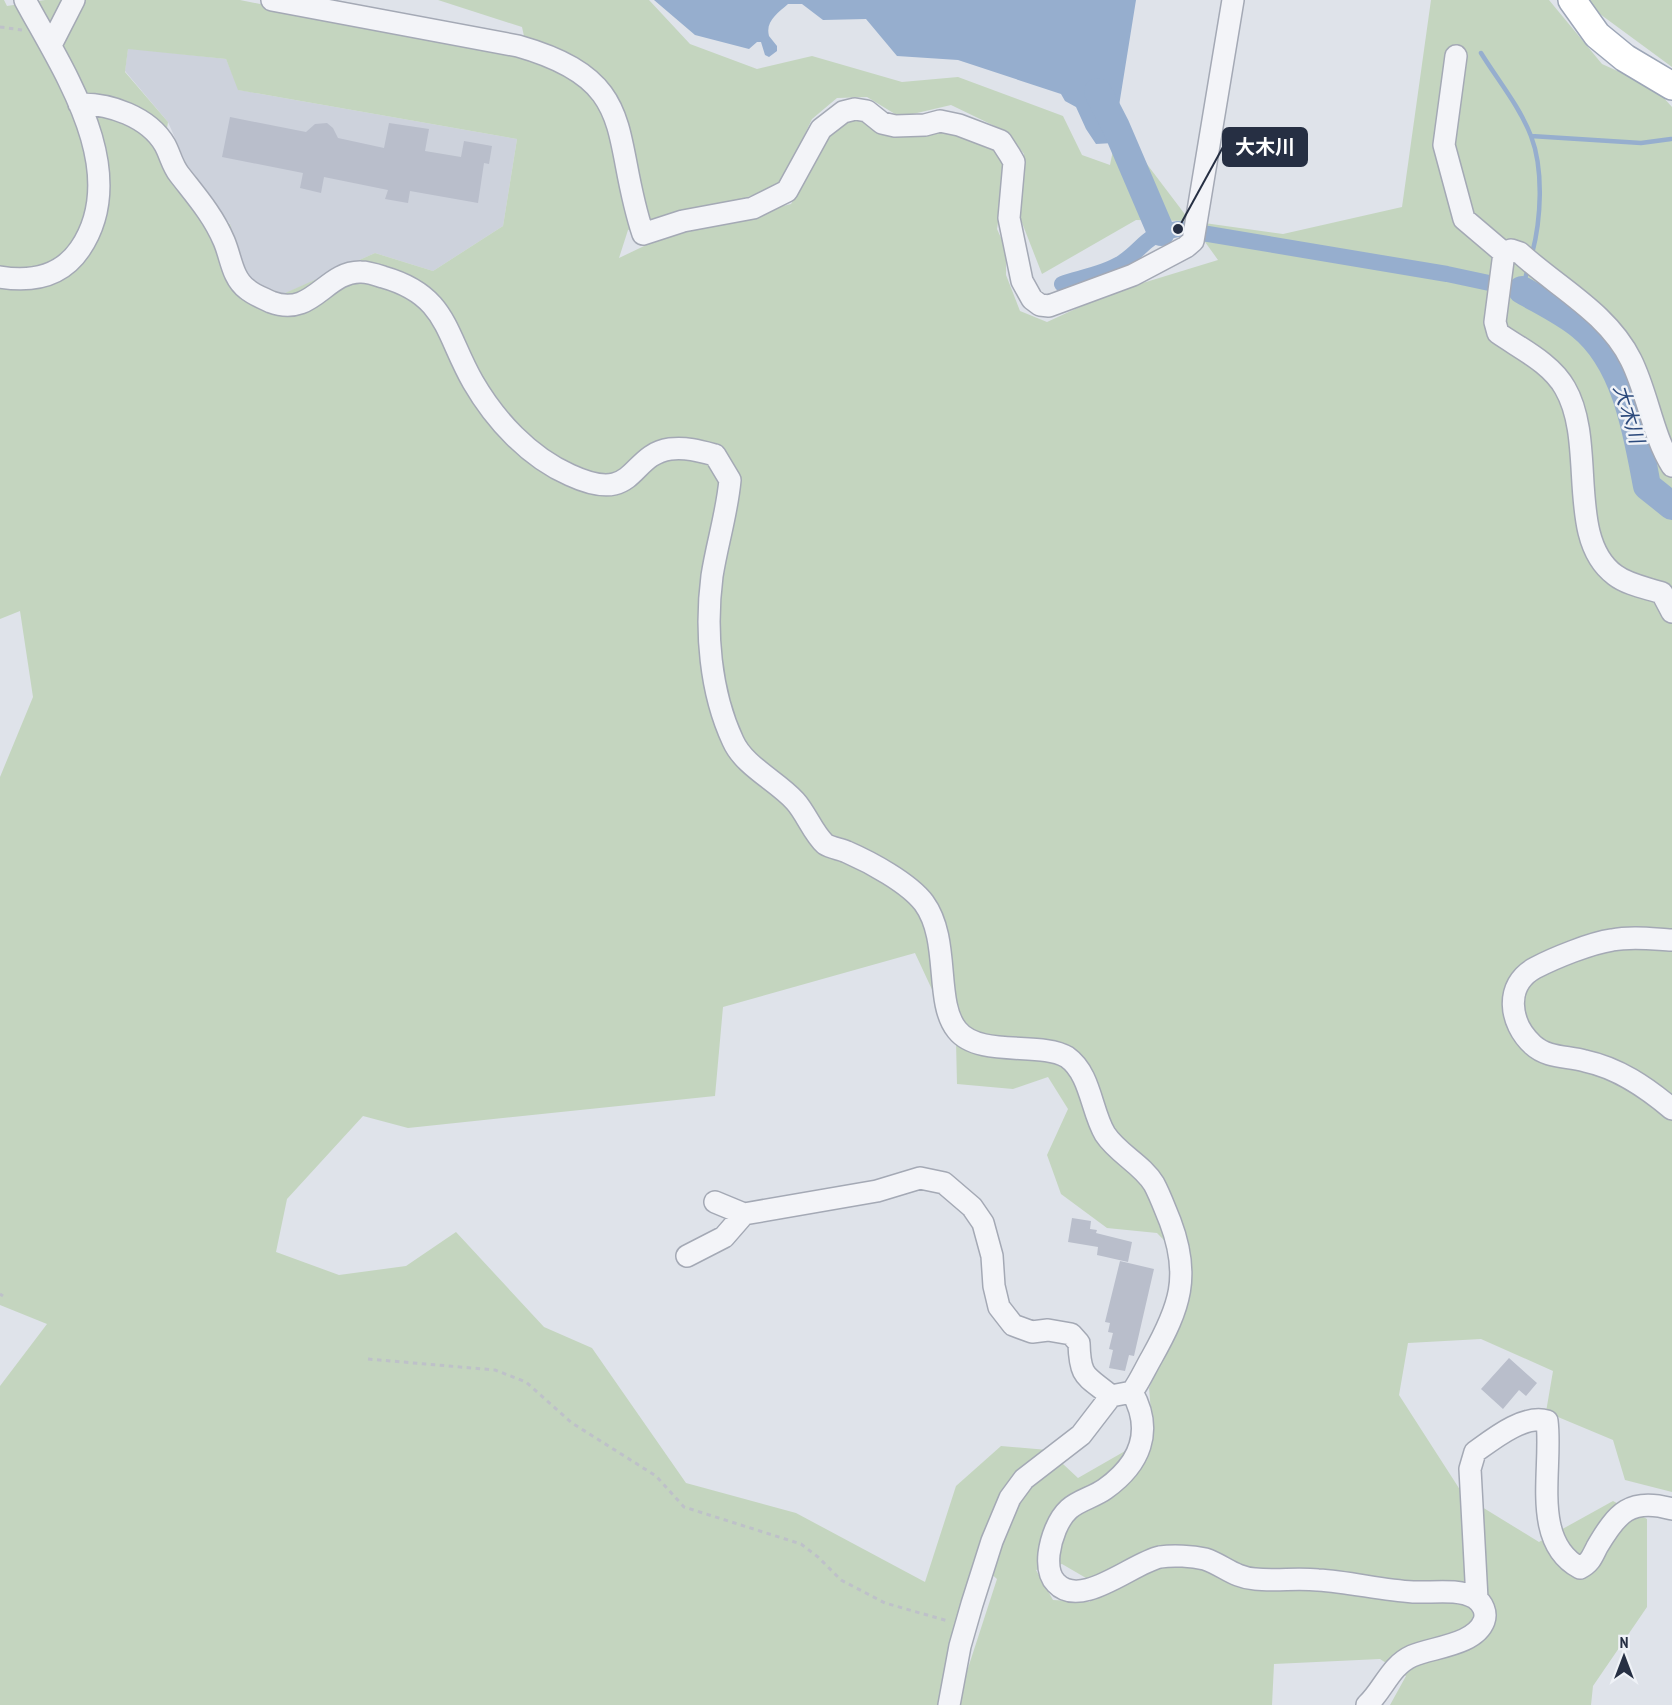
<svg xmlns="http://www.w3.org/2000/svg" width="1672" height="1705" font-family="'PT Sans Narrow','Noto Sans JP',sans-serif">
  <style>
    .built { fill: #cdd2dc }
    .green { fill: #c4d5bf; fill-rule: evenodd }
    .water { fill: #96aece }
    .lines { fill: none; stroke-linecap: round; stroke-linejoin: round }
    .stream { stroke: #96aece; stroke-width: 4.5 }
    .canal { stroke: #96aece; stroke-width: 16 }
    .river { stroke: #96aece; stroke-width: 28 }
    .building { fill: #b9becb }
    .minor-casing { stroke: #a4a9b5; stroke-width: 24 }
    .major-casing { stroke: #9da6b7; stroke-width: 30 }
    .path { stroke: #bec1c9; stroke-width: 3; stroke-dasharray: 4.5 4.5; stroke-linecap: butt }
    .minor { stroke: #f3f4f8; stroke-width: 21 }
    .major { stroke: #fff; stroke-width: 27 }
    .labels { text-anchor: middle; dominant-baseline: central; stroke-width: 5; stroke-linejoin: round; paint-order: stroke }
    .water-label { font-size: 20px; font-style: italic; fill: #2c4a7c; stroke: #eff2f7 }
    .leader { fill: none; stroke: #262f43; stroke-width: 2 }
    .callout-dot { fill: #262f43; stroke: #eff2f7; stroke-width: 2 }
    .callout { fill: #262f43; stroke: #262f43; stroke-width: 2 }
    .callout-label { font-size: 20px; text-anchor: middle; font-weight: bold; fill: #fff }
  </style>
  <rect width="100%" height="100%" fill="#dfe3ea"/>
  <path class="built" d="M128,48l98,11 13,31 278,49 -14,87 -70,45 -58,-18 -91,41 -37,-14 -17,-56 -42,-56 -20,-46 -43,-51z"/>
  <path class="green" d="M0,0h4l3,6 38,-6h195l289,59 -7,-32 -84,-27h211l41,44 67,25 55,-13 90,26 56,-5 105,39 19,39 28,10 8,-39 72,95 93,13 119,-27 29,-207h118l53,64 53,24 17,19v1385l-47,-12 -12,-40 -67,-28 7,-41 -72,-32 -73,4 -9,52 65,101 75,46 74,-41 34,18v88l-54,79 -2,19h-201l16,-29 -26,-17 -106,5 -2,41h-316l41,-126 -17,-15 -21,44 -12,76 -7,21h-940v-319l47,-62 -47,-19v-528l33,-80 -13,-86 -20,8zM128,49l98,10 12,31 279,49 -14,87 -70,45 -58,-18 -92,41 -36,-14 -17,-56 -28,-7 -40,-59 6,-36 -43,-50zM867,97l33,20 51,-12 56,27 17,22 -5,61 23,59 94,-54 54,1 28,39 -108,33 -63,29 -27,-11 -14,-36v-26l-9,-20 8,-53 -3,-20 -23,-16 -38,-9 -36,4 -24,-1 -19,-16 -15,2 -19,14 -8,21 -29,49 -126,32 -46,22 9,-28c51,-17 103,-24 153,-45l31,-66 25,-21zM915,953l41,88 1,43 56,5 35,-12 20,32 -21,46 14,39 46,34 50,5 32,33 -3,44 -37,78 4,47 -75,43 -30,-28 -47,-4 -45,40 -31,96 -129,-69 -110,-30 -94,-135 -48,-21 -88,-95 -50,34 -67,9 -63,-23 11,-53 76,-83 45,12 307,-32 8,-89zM1062,1564l24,14 4,24 -37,-2 -17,-30z
    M1586,0h86v67l-83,-61z"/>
  <path class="water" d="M654,0h482l-23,143 -17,1 -10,-15 -10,-22 -11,-6 -4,-7 -103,-34 -61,-4 -31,-37 -43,1 -21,-16h-14c-10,9 -23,17 -19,32l8,10v5l-8,6 -4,-2 -4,-13h-4l-8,7 -54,-14z"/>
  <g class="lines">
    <path class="stream" d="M1481,53c16,26 39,54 50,83 13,34 10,84 1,118
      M1531,136l110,7 30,-4
      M1522,290l6,-22"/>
    <path class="canal" d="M1062,284c18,-6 41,-10 58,-20 25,-16 24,-30 58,-35l269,45 75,16"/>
    <path class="river" d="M1098,92l18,35 45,105
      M1522,290c19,11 42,22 59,36 45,36 56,107 66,160l25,20"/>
  </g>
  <path class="building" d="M230,117l76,15 9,-8 12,-1 6,5 5,10 46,10 5,-25 40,6 -4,22 36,6 3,-16 28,5 -3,18 -5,-1 -6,40 -68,-12 -2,12 -23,-4 3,-9 -64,-13 -3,16 -21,-5 3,-15 -81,-16z
    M1072,1218l19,3 -1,8 7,1 -1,3 36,9 -4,20 -31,-7 1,-8 -30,-5z
    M1120,1261l34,8 -20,87 -5,-1 -4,16 -16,-3 4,-18 -4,-1 4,-16 -5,-1 2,-9 -5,-1z
    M1509,1358l28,25 -11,13 -7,-6 -16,19 -22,-20z"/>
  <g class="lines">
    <defs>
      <path id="minor" d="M272,0l246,46c123,35 92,89 125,188l40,-13 70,-13 34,-17 34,-62 22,-17 12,-3 12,2 15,12 13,3 30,-1 15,-4 19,4 42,16 9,14 4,7 -5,56 13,63 10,18 8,6 9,1 84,-31 53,-28 7,-6 40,-241
        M51,45l23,-45
        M1456,56l-12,89 20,74 40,34
        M79,104c30,-1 70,13 86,41 5,9 7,20 14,29 17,22 34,41 45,67 7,16 8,37 23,48 7,6 16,9 24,13 42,16 54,-31 90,-30 7,0 16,3 22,5 64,18 62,56 90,105 22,38 56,75 97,93 67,31 58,-20 100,-26 16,-2 30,2 45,6l15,25c-3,33 -13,64 -18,96 -7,54 -2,116 21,165 11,25 44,40 62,60 11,12 18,32 30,43 6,4 16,5 22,8 23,10 62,31 77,51 27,37 10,99 33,127 22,28 84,11 110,27 24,17 24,54 38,77 13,20 37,30 49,50 6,11 11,25 16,37 21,55 10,86 -18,136 -7,12 -12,24 -20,35l-21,4 -30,39 -57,44 -14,19 -18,43 -20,63 -12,42 -11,59
        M0,277c31,5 61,0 80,-28 53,-78 -18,-180 -55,-249
        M1672,466c-20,-32 -24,-72 -41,-106 -23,-47 -74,-73 -111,-107l-9,-3 -7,3 -9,69 3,11c23,16 53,30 67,55 32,55 0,150 50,187 13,10 32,13 47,18l10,19
        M1672,940c-19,-1 -40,-4 -60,0 -21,3 -58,18 -77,28 -31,17 -26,55 -2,77 14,13 34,11 52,16 33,7 61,26 87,48
        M715,1202l29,12
        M687,1256l37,-19 20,-23 133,-23 43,-13 24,5 28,24 11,16 9,33 2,30 5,21 14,18 19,7 16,-2 23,4 8,9c1,36 7,32 32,53
        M1132,1392c22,39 8,72 -27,97 -11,8 -26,11 -36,20 -11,10 -18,29 -20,45 -1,10 -1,21 7,29 25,27 76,-20 104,-26 13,-2 32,-1 45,2 18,6 30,19 50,20 21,2 42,-1 63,1 32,2 63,10 95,12 19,1 45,-4 62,6 8,5 12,15 9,23 -9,24 -51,26 -72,35 -22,10 -28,33 -45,49
        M1477,1599l-7,-130 5,-17c18,-13 49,-38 72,-31 6,47 -17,120 33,147 10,-5 12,-11 17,-21 20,-34 33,-50 75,-38"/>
      <path id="major" d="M1572,0l25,35 28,23 47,28"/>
    </defs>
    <use href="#minor" class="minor-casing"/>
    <use href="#major" class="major-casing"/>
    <path class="path" d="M0,27l22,3
      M0,1294l3,2
      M368,1359l127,11 31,12 46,41 84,53 28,31 117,37 17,13 23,23 44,23 63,18"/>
    <use href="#minor" class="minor"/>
    <use href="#major" class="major"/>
  </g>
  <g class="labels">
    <g class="water-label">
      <text transform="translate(1629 414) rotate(73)">大木川</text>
    </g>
  </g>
  <path class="leader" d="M1178 229L1223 147"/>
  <circle class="callout-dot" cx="1178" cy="229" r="6"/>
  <rect class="callout" x="1223" y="128" width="84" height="38" rx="6"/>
  <g class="callout-label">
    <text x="1265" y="154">大木川</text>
  </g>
  <g transform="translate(1624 1657)" stroke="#eff2f7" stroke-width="4.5" paint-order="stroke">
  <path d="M0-4.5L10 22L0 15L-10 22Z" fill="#262f43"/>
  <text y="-9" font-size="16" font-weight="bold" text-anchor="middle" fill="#262f43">N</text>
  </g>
</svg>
